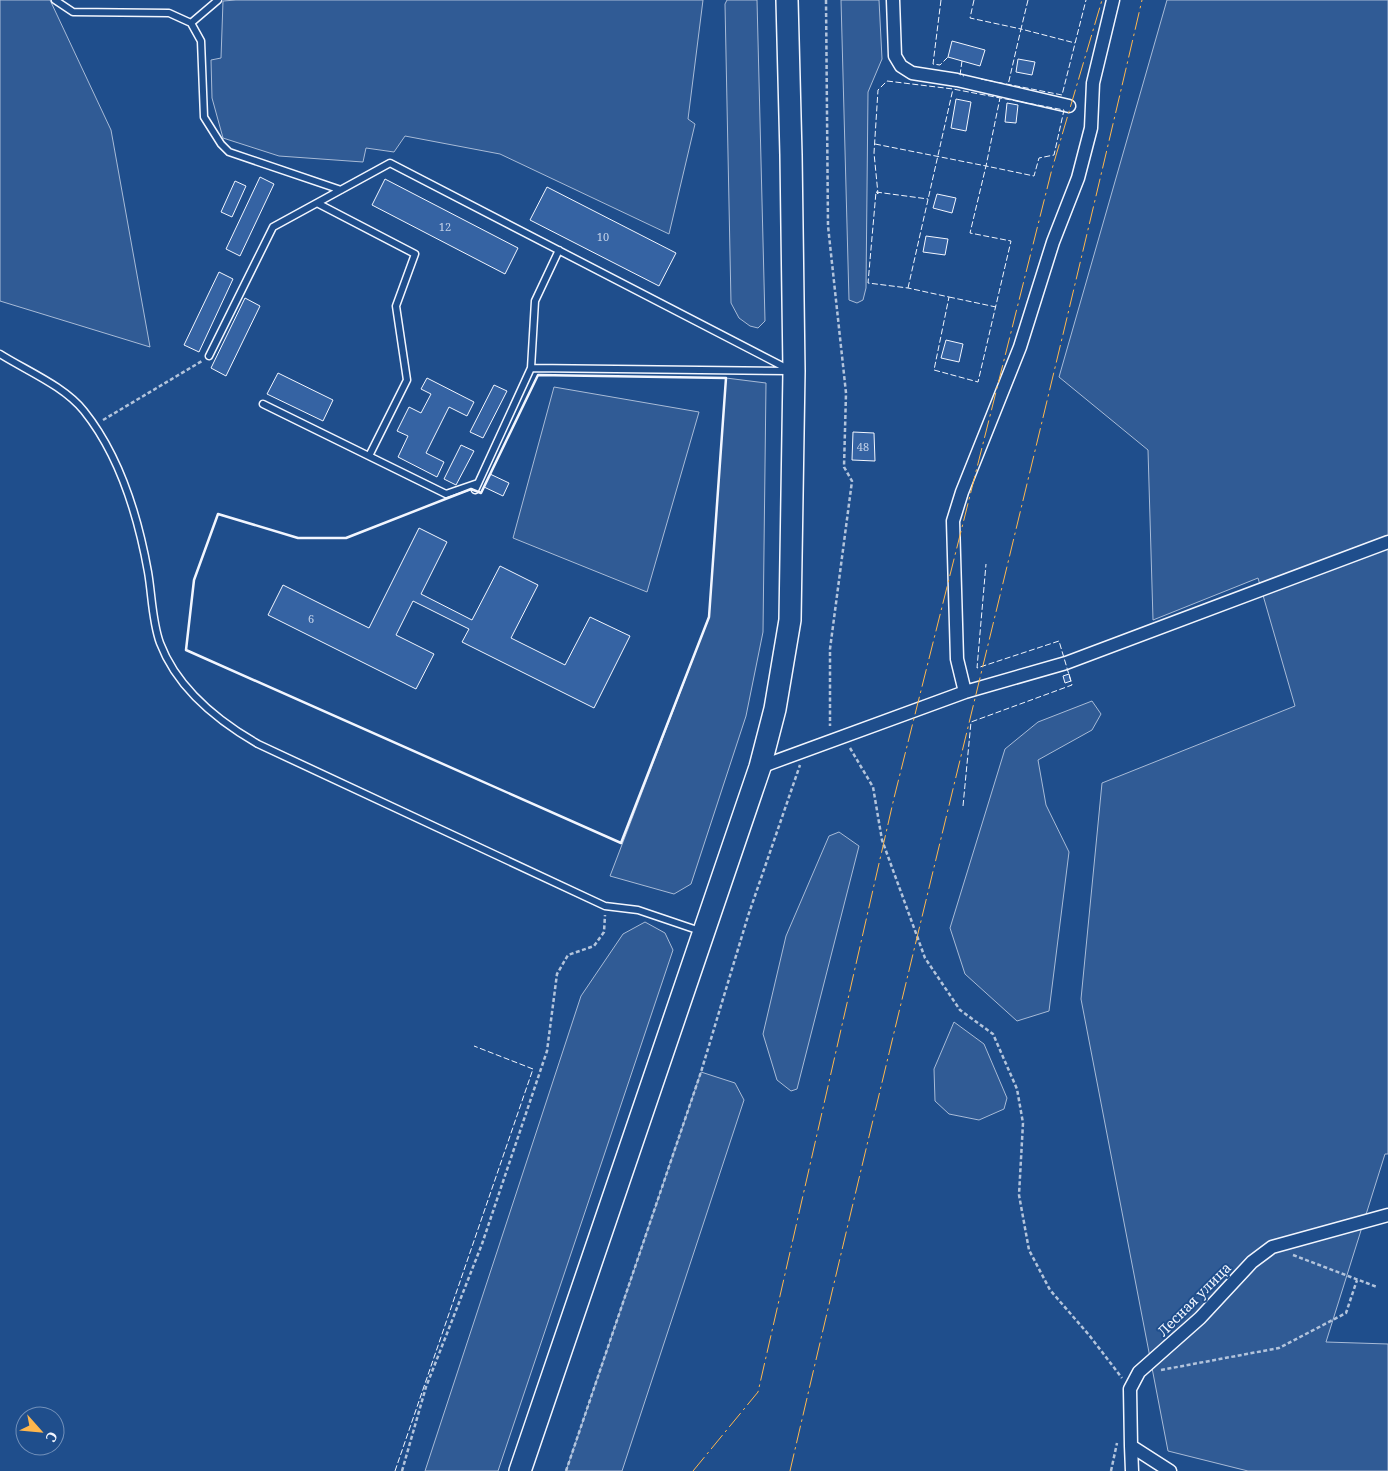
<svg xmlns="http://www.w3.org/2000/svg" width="1388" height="1471" font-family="'Noto Serif',serif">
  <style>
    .built { fill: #305b95; stroke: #a8bbd7 }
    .building { fill: #3563a3; stroke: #f2f6ff }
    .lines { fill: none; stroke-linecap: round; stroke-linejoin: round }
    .service-casing { stroke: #f2f6ff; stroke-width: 9 }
    .minor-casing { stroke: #f2f6ff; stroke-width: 15 }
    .primary-casing { stroke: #f2f6ff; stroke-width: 24 }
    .path { stroke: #b3c4dc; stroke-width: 2.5; stroke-dasharray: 4 2.5; stroke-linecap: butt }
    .service { stroke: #1f4e8c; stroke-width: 6 }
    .minor { stroke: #1f4e8c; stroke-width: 12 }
    .primary { stroke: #1f4e8c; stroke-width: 21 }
    .fence { stroke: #f2f6ff; stroke-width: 1; stroke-dasharray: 6 2.5; stroke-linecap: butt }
    .wall { stroke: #f2f6ff; stroke-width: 2.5 }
    .power { stroke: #ffb74d; stroke-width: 1; stroke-dasharray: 18 4 2.5 4; stroke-linecap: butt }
    .labels { text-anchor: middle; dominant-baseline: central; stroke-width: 4; stroke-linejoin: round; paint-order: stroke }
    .number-label { font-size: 11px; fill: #c3d1e8 }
    .street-label { font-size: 14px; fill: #f2f6ff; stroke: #1f4e8c }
  </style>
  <rect width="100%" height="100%" fill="#1f4e8c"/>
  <path class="built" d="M0,0h50l61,130 39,217 -150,-46z
    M236,0h467l-15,119 7,5 -26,110 -169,-80 -95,-18 -11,16 -28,-4 -3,14 -84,-6 -56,-18 -11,-40 -1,-38 10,-2 2,-57z
    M727,0h30l8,321 -7,7 -8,-2 -11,-8 -8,-15 -6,-299z
    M841,0h38l3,59 -14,33 -2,196 -3,12 -6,3 -8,-3z
    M1167,0h221v1154h-3l-59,188 62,2v127h-140l-80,-20 -87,-452 21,-216 193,-77 -37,-128 -105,42 -5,-170 -89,-73z
    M726,378l40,5 -3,249 -17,84 -55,168 -17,10 -64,-18 99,-259z
    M554,387l145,25 -52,180 -134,-54z
    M1092,701l9,13 -9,16 -54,30 8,45 23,47 -20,159 -32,10 -52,-47 -15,-46 55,-179 33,-27z
    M839,832l20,14 -62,243 -6,2 -14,-11 -14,-46 23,-98 43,-100z
    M645,922l20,11 8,17 -175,521h-73l156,-475 42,-62z
    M954,1022l30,22 23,54 -3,11 -25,11 -30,-6 -14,-13 -1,-32z
    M701,1072l34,11 9,17 -122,371h-56z"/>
  <path class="building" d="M952,41l33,9 -5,16 -32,-9z
    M1018,59l17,3 -3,13 -16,-3z
    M956,99l15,3 -5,29 -15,-3z
    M1007,103l11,2 -2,18 -11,-1z
    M260,177l14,7 -34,72 -14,-7z
    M385,179l133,69 -13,26 -133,-69z
    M235,181l11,5 -14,31 -11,-5z
    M547,187l129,66 -17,33 -129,-66z
    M937,194l19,4 -4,15 -19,-5z
    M926,236l22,3 -3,16 -22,-3z
    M219,272l14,7 -34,73 -15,-7z
    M245,298l15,8 -34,70 -15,-8z
    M946,340l17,4 -4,18 -18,-4z
    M278,373l55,27 -10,21 -56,-27z
    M427,378l47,24 -7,14 -18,-9 -23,46 18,9 -7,15 -39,-20 10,-21 -11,-5 12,-24 12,6 10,-19 -10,-5z
    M494,385l13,6 -24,47 -13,-6z
    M853,432l21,1 1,28 -23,-1z
    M461,445l13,6 -18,34 -12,-6z
    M490,474l19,9 -6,13 -19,-9z
    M419,528l28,14 -26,52 51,26 28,-54 38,19 -27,53 54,27 25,-48 40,19 -36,72 -132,-66 7,-13 -56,-28 -17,34 38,19 -18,35 -148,-74 15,-30 86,43z
    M1069,674l2,7 -6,2 -2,-7z"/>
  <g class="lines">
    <defs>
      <path id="service" d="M55,0l18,12 96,1 22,10 10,18 3,76 17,27 8,8 112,38
        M191,23l27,-23
        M317,203l98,51 -19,52 11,74 -38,76
        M559,250l-24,51 -4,67 259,3
        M0,354c27,17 64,32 84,57 36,45 54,105 64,161 4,23 4,49 12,71 17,45 58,78 98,101l347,162 33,4 62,21
        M209,356l64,-129 117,-64 400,207
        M263,404l183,90 32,-11
        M475,490l56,-122"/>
      <path id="minor" d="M893,0l2,56 6,10 11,7 45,7 112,26
        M965,692l-8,-33 -4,-138 9,-29 58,-145 33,-105 25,-64 13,-50 2,-45 20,-83
        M760,767l205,-75 101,-29 322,-121
        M1131,1446l1,25
        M1170,1471l-39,-25 -1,-57 9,-17 61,-54 52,-56 20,-15 116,-32"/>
      <path id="primary" d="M520,1471l240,-704 15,-58 15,-89 4,-249 -3,-216 -4,-155"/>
    </defs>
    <use href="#service" class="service-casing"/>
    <use href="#minor" class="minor-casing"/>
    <use href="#primary" class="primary-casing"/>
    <path class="path" d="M826,0l2,226 18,167 -2,74 8,14 -22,168v77
      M103,420l99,-59
      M850,748l23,39 9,53 43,118 35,52 33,24 24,55 6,34 -4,72 10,55 21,40 39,45 33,43
      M1293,1255l84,32
      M1161,1370l118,-22 67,-35 11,-33
      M402,1471l24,-84 56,-143 65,-193 10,-77 11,-19 26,-9 10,-14 1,-17
      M566,1471l135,-399 47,-156 52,-151
      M1111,1471l6,-28"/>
    <use href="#service" class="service"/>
    <use href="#minor" class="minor"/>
    <use href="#primary" class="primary"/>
    <path class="fence" d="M941,0l-8,64 7,1 8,-8
      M974,0l-4,18 51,11 -13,56
      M1028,0l-7,29 54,14
      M962,61l-2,14 4,1
      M981,79l81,16 24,-95
      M887,81l66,8 111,21 -10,45 -15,3 -5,18 -48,-10 -16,67 41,8 -33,141 -44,-12 15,-73 -41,-9 -40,-5 8,-91 2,2 -4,-41 4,-63z
      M875,144l111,22 14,-68
      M876,192l52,7
      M908,288l45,-199
      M949,297l47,10
      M963,806l8,-84 101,-37 -13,-44 -82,27 9,-104
      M395,1471l138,-402 -59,-23"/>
    <path class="wall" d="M538,375l188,3 -17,239 -88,226 -435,-193 8,-70 24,-66 80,24h48l125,-49 10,4z"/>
    <path class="power" d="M693,1471l65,-79 136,-594 158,-629 50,-169
      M790,1471c114,-491 238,-980 352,-1471"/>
  </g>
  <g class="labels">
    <g class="number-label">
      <text x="445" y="226">12</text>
      <text x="603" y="236">10</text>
      <text x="863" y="446">48</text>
      <text x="311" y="618">6</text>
    </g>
    <g class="street-label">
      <text transform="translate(1194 1299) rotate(-45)">Лесная улица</text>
    </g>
  </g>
  <g transform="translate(40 1431) rotate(117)"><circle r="24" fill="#1f4e8c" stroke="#7391ba"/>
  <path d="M0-4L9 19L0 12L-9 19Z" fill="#ffb74d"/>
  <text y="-8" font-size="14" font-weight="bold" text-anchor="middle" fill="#f2f6ff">С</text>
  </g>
</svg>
